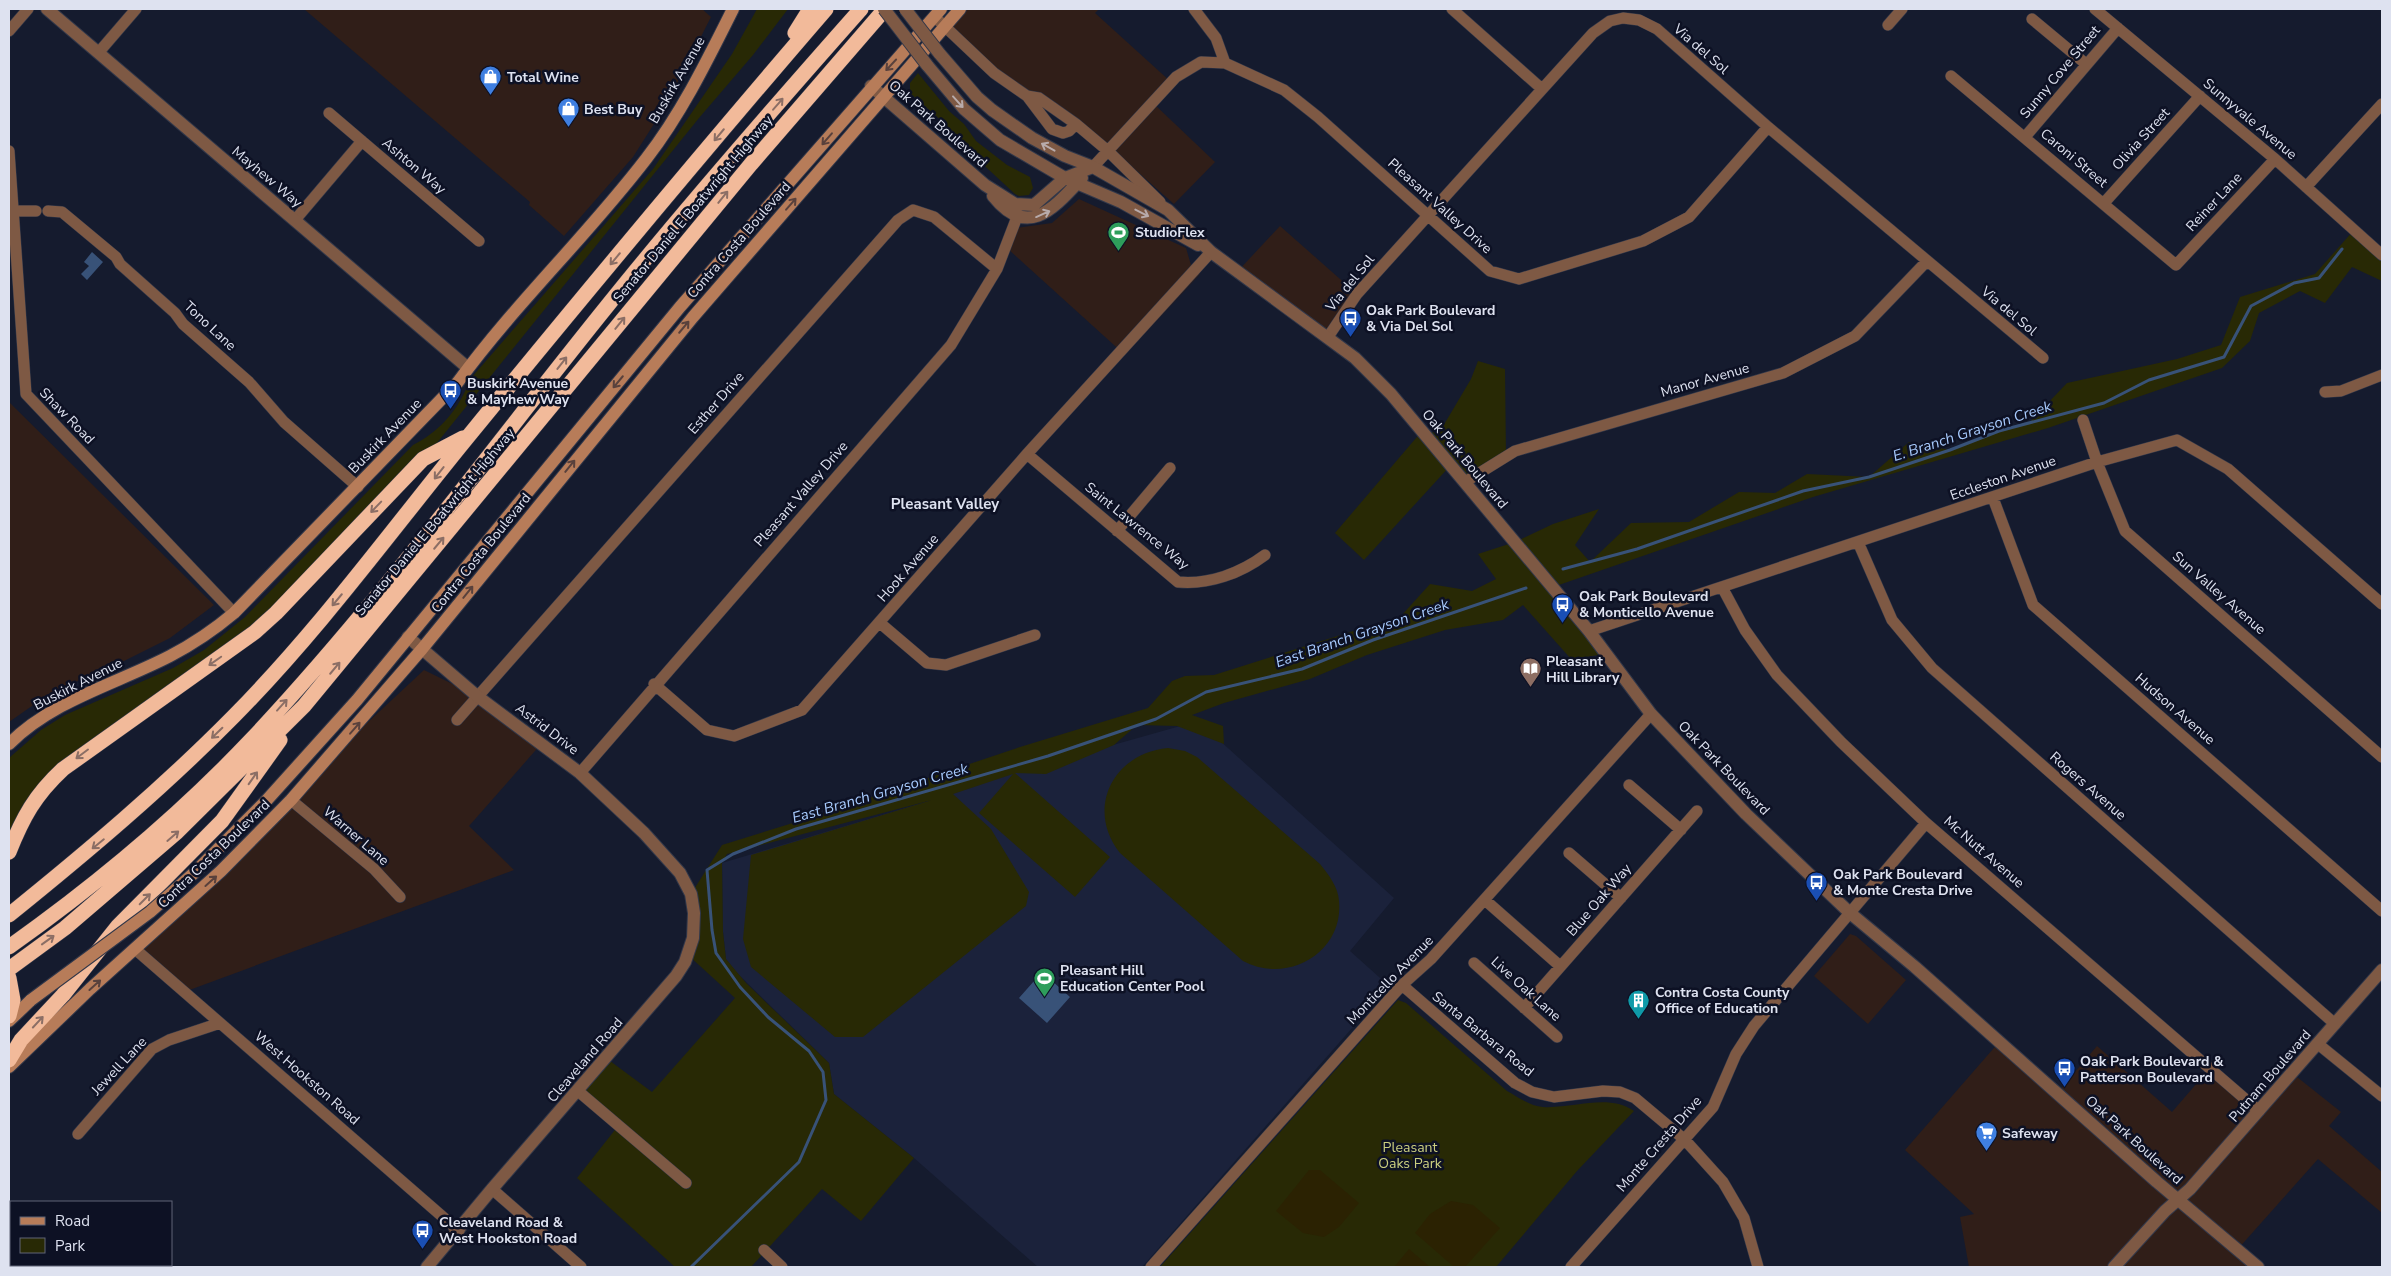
<svg xmlns="http://www.w3.org/2000/svg" width="2391" height="1276" font-family="'Nunito Sans',sans-serif">
  <style>
    .commercial { fill: #301e18 }
    .built { fill: #1b223b }
    .green { fill: #282905 }
    .sand { fill: #2b2202 }
    .water { fill: #385278 }
    .lines { fill: none; stroke-linecap: round; stroke-linejoin: round }
    .stream { stroke: #385278; stroke-width: 3 }
    .minor-casing { stroke: #313749; stroke-width: 12 }
    .tertiary-casing { stroke: #313749; stroke-width: 14 }
    .secondary-casing { stroke: #313749; stroke-width: 14 }
    .motorway-casing { stroke: #313749; stroke-width: 16 }
    .minor { stroke: #7e5944; stroke-width: 11 }
    .tertiary { stroke: #7e5944; stroke-width: 12 }
    .secondary { stroke: #b77c59; stroke-width: 12 }
    .motorway { stroke: #f2ba9a; stroke-width: 15 }
    .tertiary-bridge-casing { stroke: #313749; stroke-width: 14; stroke-linecap: butt }
    .secondary-bridge-casing { stroke: #313749; stroke-width: 14; stroke-linecap: butt }
    .tertiary-bridge { stroke: #7e5944; stroke-width: 12 }
    .secondary-bridge { stroke: #b77c59; stroke-width: 12 }
    .oneway { stroke: #59413c }
    .oneway2 { stroke: #b8abab }
    .oneway3 { stroke: #8b6e65 }
    .labels { text-anchor: middle; dominant-baseline: central; stroke-width: 5; stroke-linejoin: round; paint-order: stroke }
    .street-label { font-size: 14px; fill: #dee2f0; stroke: #0d1124 }
    .poi-label { font-size: 14px; font-weight: bold; fill: #dee2f0; stroke: #0d1124; text-anchor: start }
    .park-label { font-size: 14px; fill: #cbce7f; stroke: #0d1124 }
    .water-label { font-size: 15px; font-style: italic; fill: #a8cbfe; stroke: #0d1124 }
    .neighbourhood-label { font-size: 15px; font-weight: bold; fill: #dee2f0; stroke: #0d1124 }
  </style>
  <rect width="100%" height="100%" fill="#151b2e"/>
  <path class="commercial" d="M304,9h398l9,8 -45,88 -33,52 -69,79 -35,-31 1,-3z
    M960,9h139l-4,4 76,69 -18,21 62,59 -41,42 -77,-68 -70,-40 -82,-68z
    M1079,199l107,49 5,17 9,9 -75,81 -117,-106 8,-21 36,-5z
    M1280,226l77,68 -29,43 -91,-65z
    M9,402l205,203 -44,33 -48,24 -70,30 -43,30z
    M424,670l53,26 65,47 -73,83 45,44 -330,122 -49,-43 187,-184z
    M1850,934l6,2 50,44 -38,44 -54,-48z
    M2000,1041l58,51 39,-46 75,66 38,-44 49,43 33,-38 49,39 -12,14 53,46v41l-64,-54 -81,91 21,17h-289l-9,-50 14,-3 -69,-64z"/>
  <path class="built" d="M1198,721l196,177 -44,53 39,35 -247,281h-104l-124,-109 -80,-64 -5,-31 -94,-92 -9,-12 -3,-27 -1,-69 230,-69 62,-21z"/>
  <path class="green" d="M757,9h31l-35,46 -54,63 -271,336 -152,159 -213,156 -54,83v-94l32,-28 24,-15 108,-47 31,-18 41,-33 168,-172c25,-13 42,-31 54,-58l-2,-2 188,-216 79,-115z
    M918,73l31,38 15,13 12,17 31,24 23,12 3,11 -4,7 -10,1 -4,-2 -53,-49 -17,-21 -35,-31v-10z
    M2354,230l28,22v29l-30,-14 -27,36 -25,-12 -41,22 -9,28 -28,27 -174,60 -235,69 -260,90 53,67 -35,5 -48,-54 -20,15 -58,10 -78,25 -57,24 -86,24 -32,12 31,11 1,18 -47,-18 -40,-1 -23,20 -68,29 -31,-1 95,84 -35,40 -96,-84 34,-39 -60,20 38,35 38,63 -3,14 -163,131h-28l-84,-70 -8,-28 8,-84 181,-55 -205,54 -5,9 1,69 3,27 20,24 83,80 5,31 80,64 -53,63 -39,-32 -71,78h-76l-98,-89 41,-52 -40,-35 28,-33 46,34 83,-94 -47,-43 3,-61 31,-49 87,-27 211,-71 128,-39 24,-27 13,-5 29,-1 187,-59 29,-32 42,7 24,-12 -18,-25 37,-12 38,-18 46,-15 -24,36 15,17 41,-39 58,-1 50,-30 36,1 32,-19 62,3 40,-35 41,8 49,-19 30,-8 38,-40 110,-24 44,-14 19,-48 75,-23z
    M1478,361l27,8 1,88 -41,25 -15,-16 -86,94 -29,-27 87,-102 17,2 32,-54z
    M1168,748l17,3 12,6 123,107c9,11 18,23 19,37 5,52 -52,84 -96,60l-123,-108c-35,-44 -7,-100 48,-105z
    M1398,1000l8,3 101,88c11,6 23,15 36,16 30,2 65,-14 91,4l-57,60 -81,96h-336z"/>
  <path class="sand" d="M1309,1170h11l39,33 -20,24 -15,10 -21,-4 -27,-22z
    M1451,1201l22,4 27,23 -35,39h-11l-39,-34 15,-19z
    M1409,1249l21,18h-36z"/>
  <path class="water" d="M92,252l11,10 -16,18 -6,-6 8,-8 -5,-4z
    M1042,972l28,25 -23,26 -28,-25z"/>
  <g class="lines">
    <path class="stream" d="M1563,569l74,-20 166,-58 66,-14 81,-27 49,-19 105,-28 45,-23 75,-23 27,-51 43,-23 25,-5 23,-29
      M691,1267l108,-105 27,-62 -3,-28 -14,-21 -41,-34 -28,-30 -24,-34 -4,-23 -5,-60 26,-16 63,-25 252,-73 108,-37 50,-27 96,-23 71,-29 153,-52"/>
    <defs>
      <path id="minor" d="M1194,9l22,29 9,25
        M1452,9l90,80
        M2095,9l180,150 107,96
        M2032,19l54,45
        M938,20l56,53 33,23 12,2 37,26 32,27 52,51
        M1888,25l14,-16
        M9,31l19,-22
        M99,52l37,-43
        M1951,76l225,189 99,-106
        M1027,96l25,33 11,4 6,-2 7,-7
        M329,113l150,128
        M2025,137l93,-109
        M9,151l17,243 208,219
        M1093,167l83,-90 25,-15 24,1 59,27 34,27 172,154 29,8 124,-38 46,-24 79,-90
        M2306,187l76,-83
        M2104,203l96,-107
        M13,211h23
        M48,211l14,1 54,45 4,7 55,49 8,11 66,58 35,40 74,65
        M295,220l67,-79
        M1328,337l29,-43 236,-261 17,-12 13,-3 16,2 18,9 111,98 275,231
        M2325,392l16,-1 41,-16
        M2083,420l14,42 28,69 257,226
        M1027,454l151,128c31,3 63,-9 87,-27
        M1465,482l50,-31 268,-78 72,-37 72,-75
        M1993,498l40,107 349,306
        M1117,531l53,-63
        M1858,542l34,78 40,48 403,356
        M1722,587l23,43 32,45 64,67 85,81 333,288
        M880,623l47,40 19,2 89,-30
        M1589,631l508,-169 80,-22 51,29 154,135
        M654,684l53,46 27,6 68,-26 225,-256 184,-202
        M457,720l441,-500 15,-10 21,7 63,52
        M580,773l371,-428 46,-76 20,-52
        M1629,785l52,45
        M291,800l83,69 26,28
        M1569,853l52,45
        M1485,900l75,66
        M135,949l324,282
        M1474,963l83,74
        M1402,985l113,98 17,9 22,5 49,-6 17,1 15,6 50,42 38,42 21,36 14,49
        M1524,1008l173,-197
        M2318,1044l64,52
        M578,1091l108,92
        M78,1134l74,-85 17,-9 51,-17
        M492,1189l89,78
        M764,1250l18,17
        M1151,1267l251,-282 29,-26 220,-245
        M1571,1267l142,-160 23,-53 18,-28 172,-203"/>
      <path id="tertiary" d="M47,9l421,359
        M939,53l38,44 15,13 40,28 33,18 28,11 75,43 43,42 144,106 36,36 198,237 62,83 95,100 104,99 65,54 242,215 101,85
        M927,65l37,44 36,31 65,38 56,24 77,43
        M871,86l114,99 30,19 19,1 31,-27 28,-11
        M993,196c35,44 61,12 89,-18
        M408,637l69,59 103,77 64,60 36,40 11,21 3,19 -1,25 -8,24 -9,14 -184,213 -65,78
        M2114,1267l51,-56 25,-22 192,-219"/>
      <path id="secondary" d="M9,744c44,-44 107,-60 161,-88 23,-12 45,-27 64,-43l224,-231c57,-78 129,-146 188,-223 35,-45 61,-98 87,-150
        M266,801l91,-101 323,-393 261,-298
        M9,1021l22,-21
        M9,1067l81,-78 131,-118 70,-71 131,-151 271,-332 267,-308"/>
      <path id="motorway" d="M795,33l15,-24
        M9,852c14,-35 26,-57 54,-83l192,-137 21,-19 147,-154 40,-21
        M9,915c78,-63 154,-127 225,-199 87,-88 159,-188 237,-283 117,-143 235,-285 355,-424
        M9,947c86,-61 169,-130 242,-207 129,-137 239,-289 357,-435 81,-101 167,-199 253,-296
        M9,969l56,-41 112,-96 127,-126 447,-542 134,-155
        M9,978l4,22 -4,16
        M9,1060l12,-20 42,-45 55,-69 104,-105 58,-81"/>
    </defs>
    <use href="#minor" class="minor-casing"/>
    <use href="#tertiary" class="tertiary-casing"/>
    <use href="#secondary" class="secondary-casing"/>
    <use href="#motorway" class="motorway-casing"/>
    <use href="#minor" class="minor"/>
    <use href="#tertiary" class="tertiary"/>
    <use href="#secondary" class="secondary"/>
    <use href="#motorway" class="motorway"/>
    <defs>
      <path id="tertiary-bridge" d="M884,9l43,56
        M905,9l34,44"/>
      <path id="secondary-bridge" d="M31,1000l119,-88 44,-39 72,-72"/>
    </defs>
    <use href="#tertiary-bridge" class="tertiary-bridge-casing"/>
    <use href="#secondary-bridge" class="secondary-bridge-casing"/>
    <use href="#tertiary-bridge" class="tertiary-bridge"/>
    <use href="#secondary-bridge" class="secondary-bridge"/>
  </g>
  <defs><path id="oneway-shaft" d="M-6 0H5M1.5-3L5.5 0L1.5 3" fill="none" stroke-width="1.6" stroke-linecap="round" stroke-linejoin="round" transform="scale(1.25)"/></defs>
  <g class="oneway">
    <use href="#oneway-shaft" transform="translate(891 65) rotate(133)"/>
    <use href="#oneway-shaft" transform="translate(827 139) rotate(131)"/>
    <use href="#oneway-shaft" transform="translate(791 204) rotate(-49)"/>
    <use href="#oneway-shaft" transform="translate(684 327) rotate(-50)"/>
    <use href="#oneway-shaft" transform="translate(618 382) rotate(130)"/>
    <use href="#oneway-shaft" transform="translate(570 466) rotate(-51)"/>
    <use href="#oneway-shaft" transform="translate(468 592) rotate(-51)"/>
    <use href="#oneway-shaft" transform="translate(355 728) rotate(-49)"/>
    <use href="#oneway-shaft" transform="translate(211 881) rotate(-42)"/>
    <use href="#oneway-shaft" transform="translate(95 985) rotate(-42)"/>
  </g>
  <g class="oneway2">
    <use href="#oneway-shaft" transform="translate(958 102) rotate(48)"/>
    <use href="#oneway-shaft" transform="translate(1048 147) rotate(-151)"/>
    <use href="#oneway-shaft" transform="translate(1142 213) rotate(27)"/>
    <use href="#oneway-shaft" transform="translate(1043 214) rotate(-24)"/>
  </g>
  <g class="oneway3">
    <use href="#oneway-shaft" transform="translate(778 104) rotate(-49)"/>
    <use href="#oneway-shaft" transform="translate(719 135) rotate(130)"/>
    <use href="#oneway-shaft" transform="translate(723 197) rotate(-51)"/>
    <use href="#oneway-shaft" transform="translate(615 259) rotate(130)"/>
    <use href="#oneway-shaft" transform="translate(620 323) rotate(-51)"/>
    <use href="#oneway-shaft" transform="translate(562 363) rotate(-52)"/>
    <use href="#oneway-shaft" transform="translate(439 473) rotate(128)"/>
    <use href="#oneway-shaft" transform="translate(376 507) rotate(134)"/>
    <use href="#oneway-shaft" transform="translate(439 543) rotate(-50)"/>
    <use href="#oneway-shaft" transform="translate(337 600) rotate(130)"/>
    <use href="#oneway-shaft" transform="translate(215 661) rotate(145)"/>
    <use href="#oneway-shaft" transform="translate(335 668) rotate(-50)"/>
    <use href="#oneway-shaft" transform="translate(282 705) rotate(-48)"/>
    <use href="#oneway-shaft" transform="translate(217 733) rotate(136)"/>
    <use href="#oneway-shaft" transform="translate(82 754) rotate(143)"/>
    <use href="#oneway-shaft" transform="translate(253 778) rotate(-55)"/>
    <use href="#oneway-shaft" transform="translate(173 836) rotate(-41)"/>
    <use href="#oneway-shaft" transform="translate(98 844) rotate(141)"/>
    <use href="#oneway-shaft" transform="translate(145 899) rotate(-45)"/>
    <use href="#oneway-shaft" transform="translate(48 940) rotate(-36)"/>
    <use href="#oneway-shaft" transform="translate(38 1022) rotate(-47)"/>
  </g>
  <defs>
    <symbol id="shop-pin" viewBox="-11 -11 22 30"><path d="M0 17L-7.5 6A9.5 9.5 0 1 1 7.5 6Z" fill="#3f7fe0" stroke="#0d1124"/><path d="M-5-2.5h2.3a2.7 3.5 0 0 1 5.4 0H5L5.5 6h-11ZM-1.5-2.5h3a1.5 2.3 0 0 0-3 0Z" fill="#fff"/></symbol>
    <symbol id="stadium-pin" viewBox="-11 -11 22 30"><path d="M0 17L-7.5 6A9.5 9.5 0 1 1 7.5 6Z" fill="#2e9e5b" stroke="#0d1124"/><path d="M0-5a6.5 5 0 1 0 0 10a6.5 5 0 1 0 0-10ZM-3.5-1.8h7v3.6h-7Z" fill="#fff"/></symbol>
    <symbol id="bus-pin" viewBox="-11 -11 22 30"><path d="M0 17L-7.5 6A9.5 9.5 0 1 1 7.5 6Z" fill="#1a4fb4" stroke="#0d1124"/><path d="M-5-6H5V4H4V6H2V4H-2V6H-4V4H-5ZM-3.5-4V0h7V-4ZM-3.5 1.2v1.5H-2V1.2ZM2 1.2v1.5H3.5V1.2Z" fill="#fff"/></symbol>
    <symbol id="library-pin" viewBox="-11 -11 22 30"><path d="M0 17L-7.5 6A9.5 9.5 0 1 1 7.5 6Z" fill="#8d6e63" stroke="#0d1124"/><path d="M-6-4Q-3-5.5-.7-3.5V5Q-3 3-6 4ZM6-4Q3-5.5 .7-3.5V5Q3 3 6 4Z" fill="#fff"/></symbol>
    <symbol id="building-pin" viewBox="-11 -11 22 30"><path d="M0 17L-7.5 6A9.5 9.5 0 1 1 7.5 6Z" fill="#0f9aa8" stroke="#0d1124"/><path d="M-4-6H4V6H1V3H-1V6H-4ZM-2.5-4.3h1.7v1.8h-1.7ZM.8-4.3h1.7v1.8H.8ZM-2.5-1h1.7V.8h-1.7ZM.8-1h1.7V.8H.8Z" fill="#fff"/></symbol>
    <symbol id="supermarket-pin" viewBox="-11 -11 22 30"><path d="M0 17L-7.5 6A9.5 9.5 0 1 1 7.5 6Z" fill="#3f7fe0" stroke="#0d1124"/><path d="M-6-5.5h2.5l.6 2H6L4.5 2H-2.5L-4.4-4H-6ZM-1.5 3.2a1.3 1.3 0 1 0 .1 0ZM3 3.2a1.3 1.3 0 1 0 .1 0Z" fill="#fff"/></symbol>
  </defs>
  <g fill-rule="evenodd">
    <use href="#shop-pin" x="478" y="64" width="25" height="34"/>
    <use href="#shop-pin" x="556" y="96" width="25" height="34"/>
    <use href="#stadium-pin" x="1106" y="220" width="25" height="34"/>
    <use href="#bus-pin" x="1338" y="306" width="25" height="34"/>
    <use href="#bus-pin" x="438" y="378" width="25" height="34"/>
    <use href="#bus-pin" x="1550" y="592" width="25" height="34"/>
    <use href="#library-pin" x="1518" y="656" width="25" height="34"/>
    <use href="#bus-pin" x="1804" y="870" width="25" height="34"/>
    <use href="#stadium-pin" x="1032" y="966" width="25" height="34"/>
    <use href="#building-pin" x="1626" y="988" width="25" height="34"/>
    <use href="#bus-pin" x="2052" y="1056" width="25" height="34"/>
    <use href="#supermarket-pin" x="1974" y="1120" width="25" height="34"/>
    <use href="#bus-pin" x="410" y="1218" width="25" height="34"/>
  </g>
  <g class="labels">
    <g class="street-label">
      <text transform="translate(1701 49) rotate(41)">Via del Sol</text>
      <text transform="translate(2060 72) rotate(-50)">Sunny Cove Street</text>
      <text transform="translate(677 80) rotate(-60)">Buskirk Avenue</text>
      <text transform="translate(2250 119) rotate(40)">Sunnyvale Avenue</text>
      <text transform="translate(938 124) rotate(41)">Oak Park Boulevard</text>
      <text transform="translate(2141 139) rotate(-48)">Olivia Street</text>
      <text transform="translate(2074 158) rotate(40)">Caroni Street</text>
      <text transform="translate(414 166) rotate(40)">Ashton Way</text>
      <text transform="translate(267 177) rotate(40)">Mayhew Way</text>
      <text transform="translate(2214 202) rotate(-47)">Reiner Lane</text>
      <text transform="translate(1440 206) rotate(42)">Pleasant Valley Drive</text>
      <text transform="translate(693 209) rotate(-50)">Senator Daniel E Boatwright Highway</text>
      <text transform="translate(739 240) rotate(-49)">Contra Costa Boulevard</text>
      <text transform="translate(1350 283) rotate(-51)">Via del Sol</text>
      <text transform="translate(2009 311) rotate(40)">Via del Sol</text>
      <text transform="translate(210 326) rotate(43)">Tono Lane</text>
      <text transform="translate(1705 380) rotate(-16)">Manor Avenue</text>
      <text transform="translate(716 403) rotate(-49)">Esther Drive</text>
      <text transform="translate(67 416) rotate(46)">Shaw Road</text>
      <text transform="translate(385 436) rotate(-46)">Buskirk Avenue</text>
      <text transform="translate(1465 459) rotate(50)">Oak Park Boulevard</text>
      <text transform="translate(2003 478) rotate(-19)">Eccleston Avenue</text>
      <text transform="translate(801 494) rotate(-49)">Pleasant Valley Drive</text>
      <text transform="translate(435 522) rotate(-50)">Senator Daniel E Boatwright Highway</text>
      <text transform="translate(1137 526) rotate(39)">Saint Lawrence Way</text>
      <text transform="translate(481 553) rotate(-51)">Contra Costa Boulevard</text>
      <text transform="translate(908 568) rotate(-49)">Hook Avenue</text>
      <text transform="translate(2219 593) rotate(41)">Sun Valley Avenue</text>
      <text transform="translate(78 684) rotate(-27)">Buskirk Avenue</text>
      <text transform="translate(2175 709) rotate(41)">Hudson Avenue</text>
      <text transform="translate(547 729) rotate(37)">Astrid Drive</text>
      <text transform="translate(1724 768) rotate(46)">Oak Park Boulevard</text>
      <text transform="translate(2088 786) rotate(41)">Rogers Avenue</text>
      <text transform="translate(356 836) rotate(41)">Warner Lane</text>
      <text transform="translate(1984 852) rotate(41)">Mc Nutt Avenue</text>
      <text transform="translate(214 854) rotate(-44)">Contra Costa Boulevard</text>
      <text transform="translate(1599 900) rotate(-49)">Blue Oak Way</text>
      <text transform="translate(1390 980) rotate(-46)">Monticello Avenue</text>
      <text transform="translate(1526 989) rotate(42)">Live Oak Lane</text>
      <text transform="translate(1483 1034) rotate(39)">Santa Barbara Road</text>
      <text transform="translate(585 1060) rotate(-49)">Cleaveland Road</text>
      <text transform="translate(119 1066) rotate(-47)">Jewell Lane</text>
      <text transform="translate(2270 1076) rotate(-49)">Putnam Boulevard</text>
      <text transform="translate(307 1078) rotate(41)">West Hookston Road</text>
      <text transform="translate(2134 1140) rotate(42)">Oak Park Boulevard</text>
      <text transform="translate(1659 1144) rotate(-49)">Monte Cresta Drive</text>
    </g>
    <g class="poi-label">
      <text x="507" y="77">Total Wine</text>
      <text x="584" y="109">Best Buy</text>
      <text x="1135" y="232">StudioFlex</text>
      <text x="1366" y="310">Oak Park Boulevard<tspan x="1366" dy="16">&amp; Via Del Sol</tspan></text>
      <text x="467" y="383">Buskirk Avenue<tspan x="467" dy="16">&amp; Mayhew Way</tspan></text>
      <text x="1579" y="596">Oak Park Boulevard<tspan x="1579" dy="16">&amp; Monticello Avenue</tspan></text>
      <text x="1546" y="661">Pleasant<tspan x="1546" dy="16">Hill Library</tspan></text>
      <text x="1833" y="874">Oak Park Boulevard<tspan x="1833" dy="16">&amp; Monte Cresta Drive</tspan></text>
      <text x="1060" y="970">Pleasant Hill<tspan x="1060" dy="16">Education Center Pool</tspan></text>
      <text x="1655" y="992">Contra Costa County<tspan x="1655" dy="16">Office of Education</tspan></text>
      <text x="2080" y="1061">Oak Park Boulevard &amp;<tspan x="2080" dy="16">Patterson Boulevard</tspan></text>
      <text x="2002" y="1133">Safeway</text>
      <text x="439" y="1222">Cleaveland Road &amp;<tspan x="439" dy="16">West Hookston Road</tspan></text>
    </g>
    <g class="park-label">
      <text x="1410" y="1147">Pleasant<tspan x="1410" dy="16">Oaks Park</tspan></text>
    </g>
    <g class="water-label">
      <text transform="translate(1972 431) rotate(-18)">E. Branch Grayson Creek</text>
      <text transform="translate(1362 633) rotate(-19)">East Branch Grayson Creek</text>
      <text transform="translate(880 793) rotate(-16)">East Branch Grayson Creek</text>
    </g>
    <g class="neighbourhood-label">
      <text x="945" y="504">Pleasant Valley</text>
    </g>
  </g>
  <rect width="2391" height="1276" fill="none" stroke="#dee2f0" stroke-width="20"/>
  <rect x="10" y="1201" width="162" height="65" fill="#0d1124" stroke="#616576"/>
  <rect x="20" y="1217" width="25" height="8" fill="#b77c59" stroke="#616576"/>
  <text x="55" y="1226" font-size="15" fill="#dee2f0">Road</text>
  <rect x="20" y="1238" width="25" height="15" fill="#282905" stroke="#616576"/>
  <text x="55" y="1251" font-size="15" fill="#dee2f0">Park</text>
</svg>
